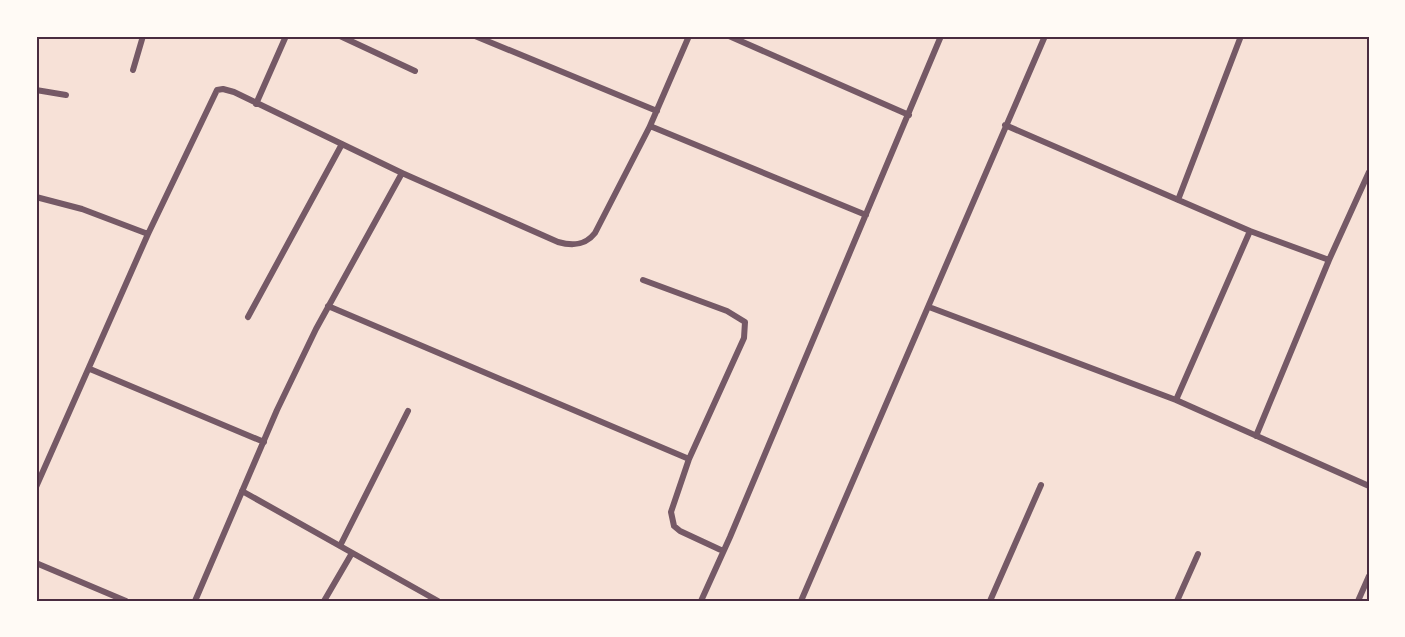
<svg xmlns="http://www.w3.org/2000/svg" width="1405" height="637" font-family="Raleway,sans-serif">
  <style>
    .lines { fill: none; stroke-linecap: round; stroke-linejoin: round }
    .minor { stroke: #755966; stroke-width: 6 }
    .neatline { fill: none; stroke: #4a2c40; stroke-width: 2 }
  </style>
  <rect width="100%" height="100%" fill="#f7e1d7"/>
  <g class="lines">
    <path class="minor" d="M340,36l75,35
      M475,36l182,75
      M729,36l180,79
      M133,70l10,-34
      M36,90l30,5
      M256,104l30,-68
      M1005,125l245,106 79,29
      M650,126l216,89
      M36,197l46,12 66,25
      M1178,200l63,-164
      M643,280l84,31 18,11 -1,16 -55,121 -18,53 3,14 6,5 43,20
      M328,306l361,153
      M929,307l247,93 193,86
      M248,317l94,-173
      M90,369l174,73
      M1176,400l74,-169
      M1256,436l73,-176 40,-88
      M36,487l112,-253 69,-144 6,-1 11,3 168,81 156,69c14,4 27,4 37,-9l55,-107 39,-90
      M242,491l196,110
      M340,546l68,-135
      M36,563l90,38
      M195,601l82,-191 39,-81 86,-156
      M324,601l28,-48
      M701,601l29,-64 211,-501
      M801,601l244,-565
      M990,601l51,-116
      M1177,601l21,-47
      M1358,601l11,-25"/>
  </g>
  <rect width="1405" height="637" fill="none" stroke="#fffaf5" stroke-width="75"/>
  <rect x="38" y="38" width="1330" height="562" class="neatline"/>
</svg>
